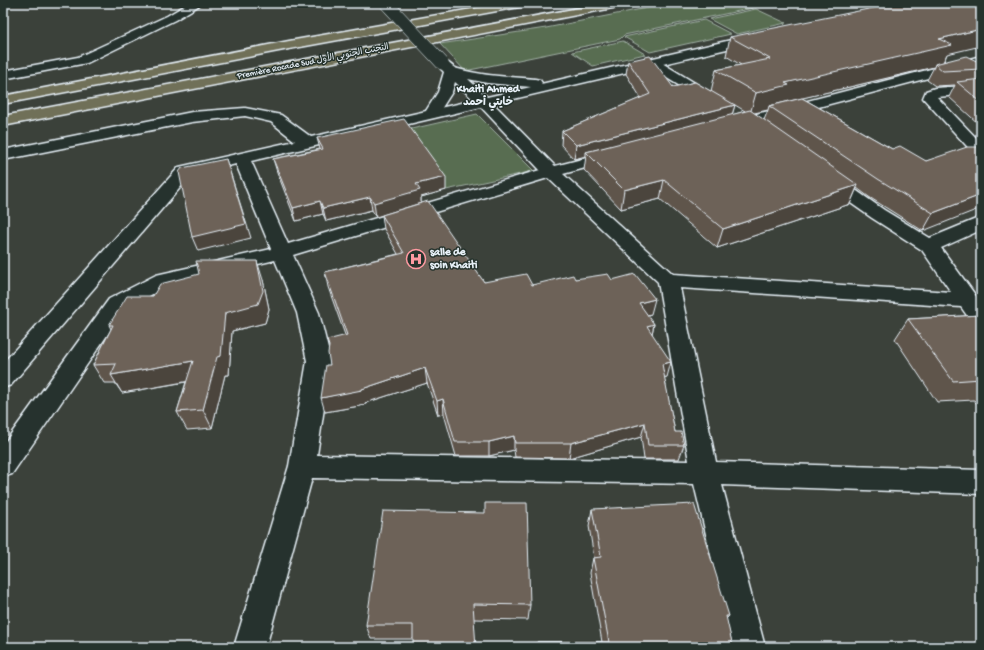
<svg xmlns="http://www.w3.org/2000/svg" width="984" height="650" font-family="'Gochi Hand','Playpen Sans Arabic',sans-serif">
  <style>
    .green { fill: #586d51; stroke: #a0afa4 }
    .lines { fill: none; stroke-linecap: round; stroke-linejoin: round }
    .street-casing { stroke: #e8f1f8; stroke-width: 3 }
    .secondary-casing { stroke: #e8f1f8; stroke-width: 3 }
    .highway-casing { stroke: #e8f1f8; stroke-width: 3 }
    .street { fill: #26332d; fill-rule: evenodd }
    .secondary { fill: #26332d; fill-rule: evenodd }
    .highway { fill: #706f59; fill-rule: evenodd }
    .secondary-bridge-casing { stroke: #e8f1f8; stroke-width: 14; stroke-linecap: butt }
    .secondary-bridge { stroke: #26332d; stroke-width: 13 }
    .wall { fill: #5e544c; stroke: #e8f1f8; fill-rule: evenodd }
    .shaded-wall { fill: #4c453e; stroke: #e8f1f8 }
    .building { fill: #6d6258; stroke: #e8f1f8 }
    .labels { text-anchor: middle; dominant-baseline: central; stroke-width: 3; stroke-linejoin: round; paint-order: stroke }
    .far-street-label { font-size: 9px; fill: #e8f1f8; stroke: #26332d }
    .far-quarter-label { font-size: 11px; font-weight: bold; fill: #e8f1f8; stroke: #26332d }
    .poi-label { font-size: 11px; font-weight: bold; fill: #e8f1f8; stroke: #26332d; text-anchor: start }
  </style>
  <rect width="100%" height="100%" fill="#3b413a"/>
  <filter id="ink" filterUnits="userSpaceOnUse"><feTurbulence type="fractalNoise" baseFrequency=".025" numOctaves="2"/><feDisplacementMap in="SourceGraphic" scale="8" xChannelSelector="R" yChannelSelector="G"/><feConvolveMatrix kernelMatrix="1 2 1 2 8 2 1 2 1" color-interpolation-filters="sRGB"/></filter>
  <g filter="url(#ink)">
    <path class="green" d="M672,3h93l-12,5 -129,27 -4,4 -155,32 -25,-27 106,-16z
      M756,9l30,14 -49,11 -28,-15z
      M704,20l27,14 -81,18 -26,-15z
      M623,41l22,13 -52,12 -21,-14z
      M477,114l57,57 -88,19 -39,-60z"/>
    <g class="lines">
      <defs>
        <path id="street" d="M189,3h14l-28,17 -88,43 -84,16v-8l75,-14 89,-41z
          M981,56v8l-250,66 -5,-2 -3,-3 3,-3z
          M652,59l5,1 61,37 2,3 -2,3 -5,1 -5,-1 -61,-37 -2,-3 2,-3z
          M981,85v8l-44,4 44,46v14l-6,-2 -52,-57 3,-7 9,-3z
          M484,98l5,1 66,67 58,-15 6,2 2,3 -2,3 -56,15 110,100 278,18 -29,-42 -50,-32 -50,-35 -3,-4 3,-4 6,-1 6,1 50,35 46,28 51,-21v13l-40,18 40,55v24l-8,-3 -12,-17 -281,-19 36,174 265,8v24l-259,-9 43,162h-32l-39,-163 -382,-6 -46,169h-32l55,-181 18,-105 -10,-48 -22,-53 -106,25 -44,24 -113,165 -9,3v-32l106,-146 47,-24 115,-26 -35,-85 -45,11 -180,210 -8,3v-25l176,-196 116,-26 -24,-19 -26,-6 -53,6 -189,38v-10l189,-38 53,-4 36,7 30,22zM481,107l59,63 -252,74 -37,-83zM548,178l110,104 31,179 -372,-6 14,-94 -12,-48 -26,-58z"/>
        <path id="secondary" d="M757,34l4,1 2,3 -2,3 -277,65 -5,-1 -24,-23 -3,10 -16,25 -5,1 -5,-1 -2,-3 14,-22 6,-20 -9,-9 2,-3c11,-3 12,7 21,9 25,7 52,8 77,10l5,1 2,3 -1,1zM468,79l19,4 44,4 -44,10z"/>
        <path id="highway" d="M506,3h25l-6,3 -236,43 -286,55v-8l286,-55z
          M605,3h24l-6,3 -620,120v-10z"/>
      </defs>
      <use href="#street" class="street-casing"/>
      <use href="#secondary" class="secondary-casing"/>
      <use href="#highway" class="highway-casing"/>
      <use href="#street" class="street"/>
      <use href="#secondary" class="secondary"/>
      <use href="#highway" class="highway"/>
      <defs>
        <path id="secondary-bridge" d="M386,3l56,60"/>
      </defs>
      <use href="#secondary-bridge" class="secondary-bridge-casing"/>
      <use href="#secondary-bridge" class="secondary-bridge"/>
    </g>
    <path class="wall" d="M730,37l217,17 -3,8 37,1v63l-32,-29 6,-12 -20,1 -8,-6 7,-13 -132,31 90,51 34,12 55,-14 -58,84 -54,-34 -12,-9 -7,16 -133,44 -57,-49 -39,10 -37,-39 2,-14 -12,3 -13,-14 1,-14 79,-33 -15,-24 2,-13 45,26 38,4 5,-21 25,-5 -15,-9zM735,105l10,6 -13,4zM768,110l-4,10 -10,-7z
      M317,138l129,52 -25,7v6l63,79 48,3 43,-6 37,1 39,34 -4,1 7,9 -2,10 15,43h-3l11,55 9,13 -5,14h-35l-3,-22 -72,21 -54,-1 -1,-7 -25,6h-33l-12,-42 -6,1 -11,-32 -62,20v2l-40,7 5,-47 15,-30 -17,-48 -3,-15 73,-18 -14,-25 -2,-14 -6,2 -4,-7 -46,11 -3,-7 -27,7 -19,-49 -4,-13 47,-10z
      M263,280l6,29 -4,14 -33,8 -3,44h-4l-13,53 -25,2 -10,-18 9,-30 -64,11 -7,-10h-11l-11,-18 18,-36 -2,-4 44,-29z
      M981,315v94l-7,-9 -37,2 -42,-63 13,-20z
      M592,509l137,107 -3,3 7,28h-197l1,-5h65l-12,-69 3,-15h1l-5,-32z
      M485,513l45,92 -2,15 -54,-1 -61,20h-42l-5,-14z"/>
    <path class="shaded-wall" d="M981,29v17l-34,8 -5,10h-7l-1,3 -165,39 -1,4 -18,4 6,-21 29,-10 154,-44z
      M735,105l-4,13 -145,34v4l-12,3 2,-14z
      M226,159l25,79 -53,13 -6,-14z
      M446,177v13l-25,7v6l-45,14 -2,-14 42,-19z
      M664,180l-4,19 -39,10 3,-19z
      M858,185l-8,19 -133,44 6,-19z
      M981,195v13l-58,23 10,-18z
      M370,197l2,13 -46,11 -3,-13z
      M320,201l3,13 -27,7 -3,-13z
      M257,261l6,19 6,29 -4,14 -33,8 -3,44h-4l-13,53 -9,-18 22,-97z
      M655,299l-4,15 -16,4 4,-15z
      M654,324l-3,15 -4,-13z
      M193,361l8,18 -79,14 -11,-18z
      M671,362l-4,15 -9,2 4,-15z
      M425,368l2,15 -62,20v2l-40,7 -4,-14 41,-9z
      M443,399l1,15 -6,1 -1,-14z
      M645,423l-4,14 -72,21 2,-15z
      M514,436v14l-25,6v-14z"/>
    <path class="building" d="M898,3h74l9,3v23l-42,10 13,6 -167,38 4,2 -33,8 -40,-23 54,-11 -40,-22z
      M650,56l23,31 22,-5 40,23 -159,40 -14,-14 88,-37 -22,-33z
      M966,56l15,7v6l-38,2 -8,-7z
      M981,79v23l-24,-20z
      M802,98l90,51 8,-3 26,15 41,-14h14v48l-48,18 -55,-34 -109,-73z
      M750,110l108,75 -135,44 -59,-49 -40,10 -38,-38z
      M404,119l42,58 -30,7 4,6 -46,13 -4,-6 -47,11 -3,-7 -27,7 -20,-49 50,-10 -6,-11z
      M226,159l20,65 -54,13 -13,-65 3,-4z
      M428,201l56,81 42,-8 6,11 41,-10 2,4 33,-5 4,6 23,-6 20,25 -16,4 15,21 -7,2 24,36 -9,2 13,68h6l3,13h-36l-3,-22 -74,20h-56l-1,-7 -25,6h-34l-12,-43 -6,2 -12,-33 -63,21v1l-41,8 5,-33h4l-2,-12 1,-7 -2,-6 20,-5 -22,-63 79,-19 -22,-38z
      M196,261h61l6,30 -5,13 -33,9 -4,43 -4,1 -14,53 -26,2 16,-51 -82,14 5,-11 -23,1 20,-40h-4l18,-29h26l7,-12 39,-10z
      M981,315v64l-28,2 -45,-62z
      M485,503h42l3,102 -57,-1 3,43h-63v-22h-47l17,-114 102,2z
      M694,504l35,112h-3l7,31h-196v-5h72l-16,-84 8,-1 -9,-48z"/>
  </g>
  <defs>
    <symbol id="hospital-ring" viewBox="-11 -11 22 22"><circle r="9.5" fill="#26332d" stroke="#ff9aa2" stroke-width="1.5"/><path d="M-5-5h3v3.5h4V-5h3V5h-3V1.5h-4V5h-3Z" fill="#ff9aa2"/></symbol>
  </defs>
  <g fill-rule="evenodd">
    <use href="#hospital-ring" x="405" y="248" width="22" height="22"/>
  </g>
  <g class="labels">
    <g class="far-street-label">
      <text transform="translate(313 62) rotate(-11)">Première Rocade Sud التجنب الجنوبي الأول</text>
    </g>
    <g class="far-quarter-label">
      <text x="488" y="90">Khaiti Ahmed<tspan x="488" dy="13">خايتي أحمد</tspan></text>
    </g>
    <g class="poi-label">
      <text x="430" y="253">salle de<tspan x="430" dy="13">soin Khaiti</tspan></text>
    </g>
  </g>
  <rect width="984" height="650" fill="none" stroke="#26332d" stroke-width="16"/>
  <rect x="8" y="8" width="968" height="634" fill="none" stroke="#e8f1f8" stroke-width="1.5" filter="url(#ink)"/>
</svg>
